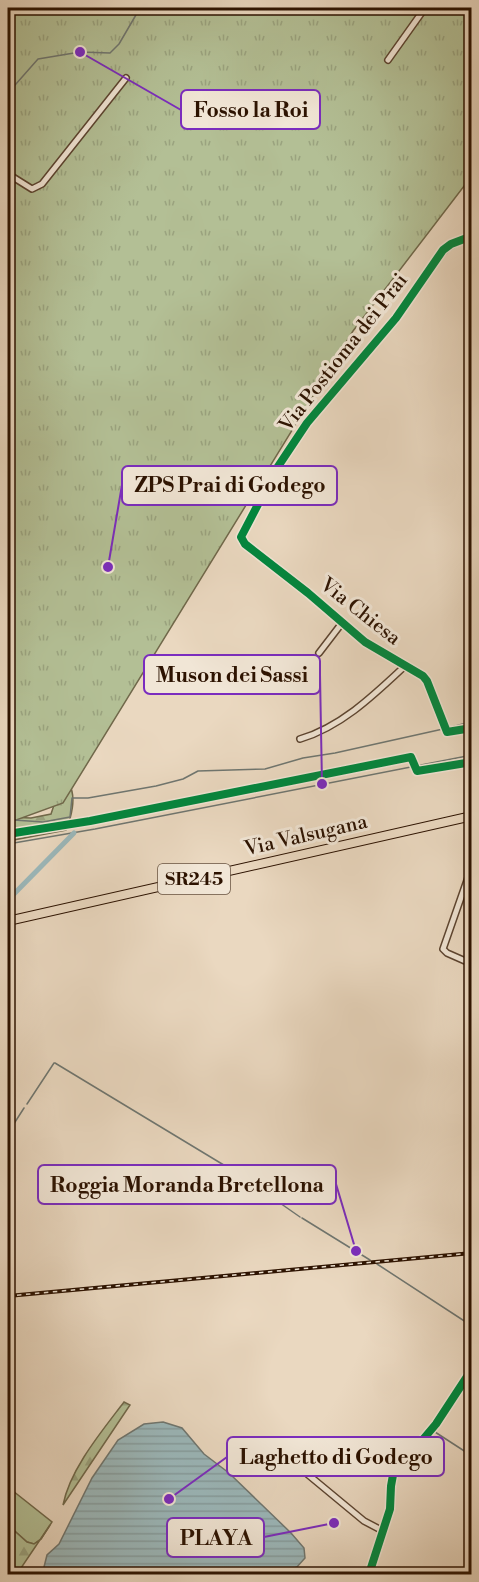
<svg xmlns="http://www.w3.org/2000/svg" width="479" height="1582" font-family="'Libre Bodoni',serif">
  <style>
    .green { fill: #b3bf95; stroke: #70684a; stroke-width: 1.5 }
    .forest { fill: url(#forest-firs); stroke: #70684a; stroke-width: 1.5 }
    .park { fill: url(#park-tufts); stroke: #70684a; stroke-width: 1.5 }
    .water { fill: url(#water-rules); stroke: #6f7670; stroke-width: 1.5 }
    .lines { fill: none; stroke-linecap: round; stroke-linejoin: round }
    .stream { stroke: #6f7670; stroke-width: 1.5 }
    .canal { stroke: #9bb8bb; stroke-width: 5 }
    .minor-casing { stroke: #5c4430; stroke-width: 8 }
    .tertiary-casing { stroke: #5c4430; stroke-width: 9 }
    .primary-casing { stroke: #2c1200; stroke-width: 10 }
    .minor { stroke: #f1e6d6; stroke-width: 5 }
    .tertiary { stroke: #f1e6d6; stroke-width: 7 }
    .primary { stroke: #ead8c0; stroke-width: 8 }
    .rail-casing { stroke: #2c1200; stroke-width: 4 }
    .rail { stroke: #f1e6d6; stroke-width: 1.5; stroke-dasharray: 4.5; stroke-linecap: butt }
    .cycleway-casing { stroke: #f1e6d6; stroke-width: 11 }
    .cycleway { stroke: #00873e; stroke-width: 8 }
    .labels { text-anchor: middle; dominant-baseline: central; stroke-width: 6; stroke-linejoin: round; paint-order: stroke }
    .shield { fill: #f1e6d6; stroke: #675240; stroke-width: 1.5 }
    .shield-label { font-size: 18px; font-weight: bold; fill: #2c1200 }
    .street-label { font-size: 20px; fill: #2c1200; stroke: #f1e6d6 }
    .leader { fill: none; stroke: #7b2cbf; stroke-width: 2 }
    .callout-dot { fill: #7b2cbf; stroke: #f1e6d6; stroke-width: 2 }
    .callout { fill: #f1e6d6; stroke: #7b2cbf; stroke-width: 2 }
    .callout-label { font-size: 21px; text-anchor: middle; font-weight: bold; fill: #2c1200 }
  </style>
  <defs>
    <pattern id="forest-firs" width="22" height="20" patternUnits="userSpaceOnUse" patternTransform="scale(1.5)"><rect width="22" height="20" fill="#b3bf95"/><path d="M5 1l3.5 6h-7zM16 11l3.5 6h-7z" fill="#9aa37f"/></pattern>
    <pattern id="park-tufts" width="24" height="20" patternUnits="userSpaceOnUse" patternTransform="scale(1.5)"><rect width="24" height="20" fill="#b3bf95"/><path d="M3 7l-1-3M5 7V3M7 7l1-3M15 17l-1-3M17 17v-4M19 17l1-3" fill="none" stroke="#9aa37f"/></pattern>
    <pattern id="water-rules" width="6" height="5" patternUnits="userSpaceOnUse" patternTransform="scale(1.5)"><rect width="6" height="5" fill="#9bb8bb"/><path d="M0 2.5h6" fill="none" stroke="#869d9f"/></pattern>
  </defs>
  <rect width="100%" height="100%" fill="#ead8c0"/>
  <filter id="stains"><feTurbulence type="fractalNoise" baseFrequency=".00333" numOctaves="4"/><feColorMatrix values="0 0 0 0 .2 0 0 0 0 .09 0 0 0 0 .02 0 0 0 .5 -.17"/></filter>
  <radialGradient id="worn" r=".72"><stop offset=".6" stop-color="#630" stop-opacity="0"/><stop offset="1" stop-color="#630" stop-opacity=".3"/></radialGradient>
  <path class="green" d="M8,1487l44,35 -11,17 -7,5 -7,-2 -19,-17z"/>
  <path class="forest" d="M69,784c8,13 2,34 -3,46l-58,11v-24l23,1 20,-4 3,-9z
    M124,1402l6,3 -67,100c7,-36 39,-74 61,-103z
    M8,1525l19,17 7,2 7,-5 9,-14 -33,49h-9z"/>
  <path class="park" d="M8,8h464l-1,169 -118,154 -290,472 -55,20z"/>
  <path class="water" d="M163,1422l19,6 22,26 25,19 62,60 13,15 1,10 -8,9 -16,7h-237l-1,-3 4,-16 12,-11 33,-66 26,-38 26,-16z"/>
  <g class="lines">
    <path class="stream" d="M8,93l30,-34 42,-7 30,1 9,-9 21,-36
      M405,311c15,-19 38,-71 64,-67
      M448,728l22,-6
      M8,823l6,-3 29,2 27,-5 2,-19h16l68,-12 27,-7 15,-8 67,-2 38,-11 32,-5 108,-24
      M8,844l87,-15 377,-74
      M27,1104l27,-41h1l182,110 63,44
      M8,1133l16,-25
      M302,1218l68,42
      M377,1264l95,62
      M446,1414l-11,18 37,24"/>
    <path class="canal" d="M8,900l66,-67"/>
    <defs>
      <path id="minor" d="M388,60l37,-52
        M8,174l24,15 10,-5 84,-106
        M472,236l-21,8 -8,6 -47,68 -89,105 -30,45 -36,69 4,7 63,49 57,49 58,34 4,5 20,51 25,-4
        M319,653l23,-30
        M300,739c41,-12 74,-44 105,-73
        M452,765l20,-3
        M472,866l-29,83 4,4 25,11
        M463,893l9,3
        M300,1468l64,53 19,10"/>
      <path id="tertiary" d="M369,1574l21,-65 1,-23 2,-11 43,-51 36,-55"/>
      <path id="primary" d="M8,921l464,-105"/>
    </defs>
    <use href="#minor" class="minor-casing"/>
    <use href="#tertiary" class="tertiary-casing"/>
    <use href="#primary" class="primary-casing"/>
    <use href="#minor" class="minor"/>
    <use href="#tertiary" class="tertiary"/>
    <use href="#primary" class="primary"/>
    <defs>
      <path id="rail" d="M8,1296l464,-43"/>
    </defs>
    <use href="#rail" class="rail-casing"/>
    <use href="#rail" class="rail"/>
    <defs>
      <path id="cycleway" d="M472,236l-21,8 -8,6 -47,68 -89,105 -30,45 -36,69 4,7 63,49 57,49 58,34 4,5 20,51 25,-4
        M8,834l82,-13 321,-64 6,14 55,-9
        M369,1574l21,-65 1,-23 2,-11 43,-51 36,-55"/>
    </defs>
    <use href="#cycleway" class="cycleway-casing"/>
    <use href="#cycleway" class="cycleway"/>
  </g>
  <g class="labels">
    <rect class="shield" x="158" y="864" width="72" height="30" rx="4.5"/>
    <g class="shield-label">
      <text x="194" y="879">SR245</text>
    </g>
    <g class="street-label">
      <text transform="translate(344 353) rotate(-52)">Via Postioma dei Prai</text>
      <text transform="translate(360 612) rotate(38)">Via Chiesa</text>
      <text transform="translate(306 836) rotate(-13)">Via Valsugana</text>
    </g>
  </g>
  <path class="leader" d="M80 52L181 110M108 567L122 485M322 784L320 675M356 1251L336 1184M169 1499L227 1457M334 1523L264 1537"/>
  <g class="callout-dot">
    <circle cx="80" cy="52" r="6"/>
    <circle cx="108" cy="567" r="6"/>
    <circle cx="322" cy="784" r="6"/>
    <circle cx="356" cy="1251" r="6"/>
    <circle cx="169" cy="1499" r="6"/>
    <circle cx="334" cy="1523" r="6"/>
  </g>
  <g class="callout">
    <rect x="181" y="90" width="139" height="39" rx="6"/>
    <rect x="122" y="466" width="215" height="39" rx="6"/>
    <rect x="144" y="655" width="176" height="39" rx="6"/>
    <rect x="38" y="1165" width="298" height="39" rx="6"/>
    <rect x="227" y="1437" width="217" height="39" rx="6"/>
    <rect x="167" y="1518" width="97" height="39" rx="6"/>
  </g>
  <g class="callout-label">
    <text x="251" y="117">Fosso la Roi</text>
    <text x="230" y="492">ZPS Prai di Godego</text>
    <text x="232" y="682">Muson dei Sassi</text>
    <text x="187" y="1192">Roggia Moranda Bretellona</text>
    <text x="336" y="1464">Laghetto di Godego</text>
    <text x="216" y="1545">PLAYA</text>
  </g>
  <rect width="479" height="1582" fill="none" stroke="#ead8c0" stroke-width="30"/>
  <rect x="9" y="9" width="461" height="1564" fill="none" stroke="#2c1200" stroke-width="3"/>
  <rect x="15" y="15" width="449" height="1552" fill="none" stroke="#2c1200" stroke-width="1.5"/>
  <rect width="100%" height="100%" filter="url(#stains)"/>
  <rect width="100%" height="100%" fill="url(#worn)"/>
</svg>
